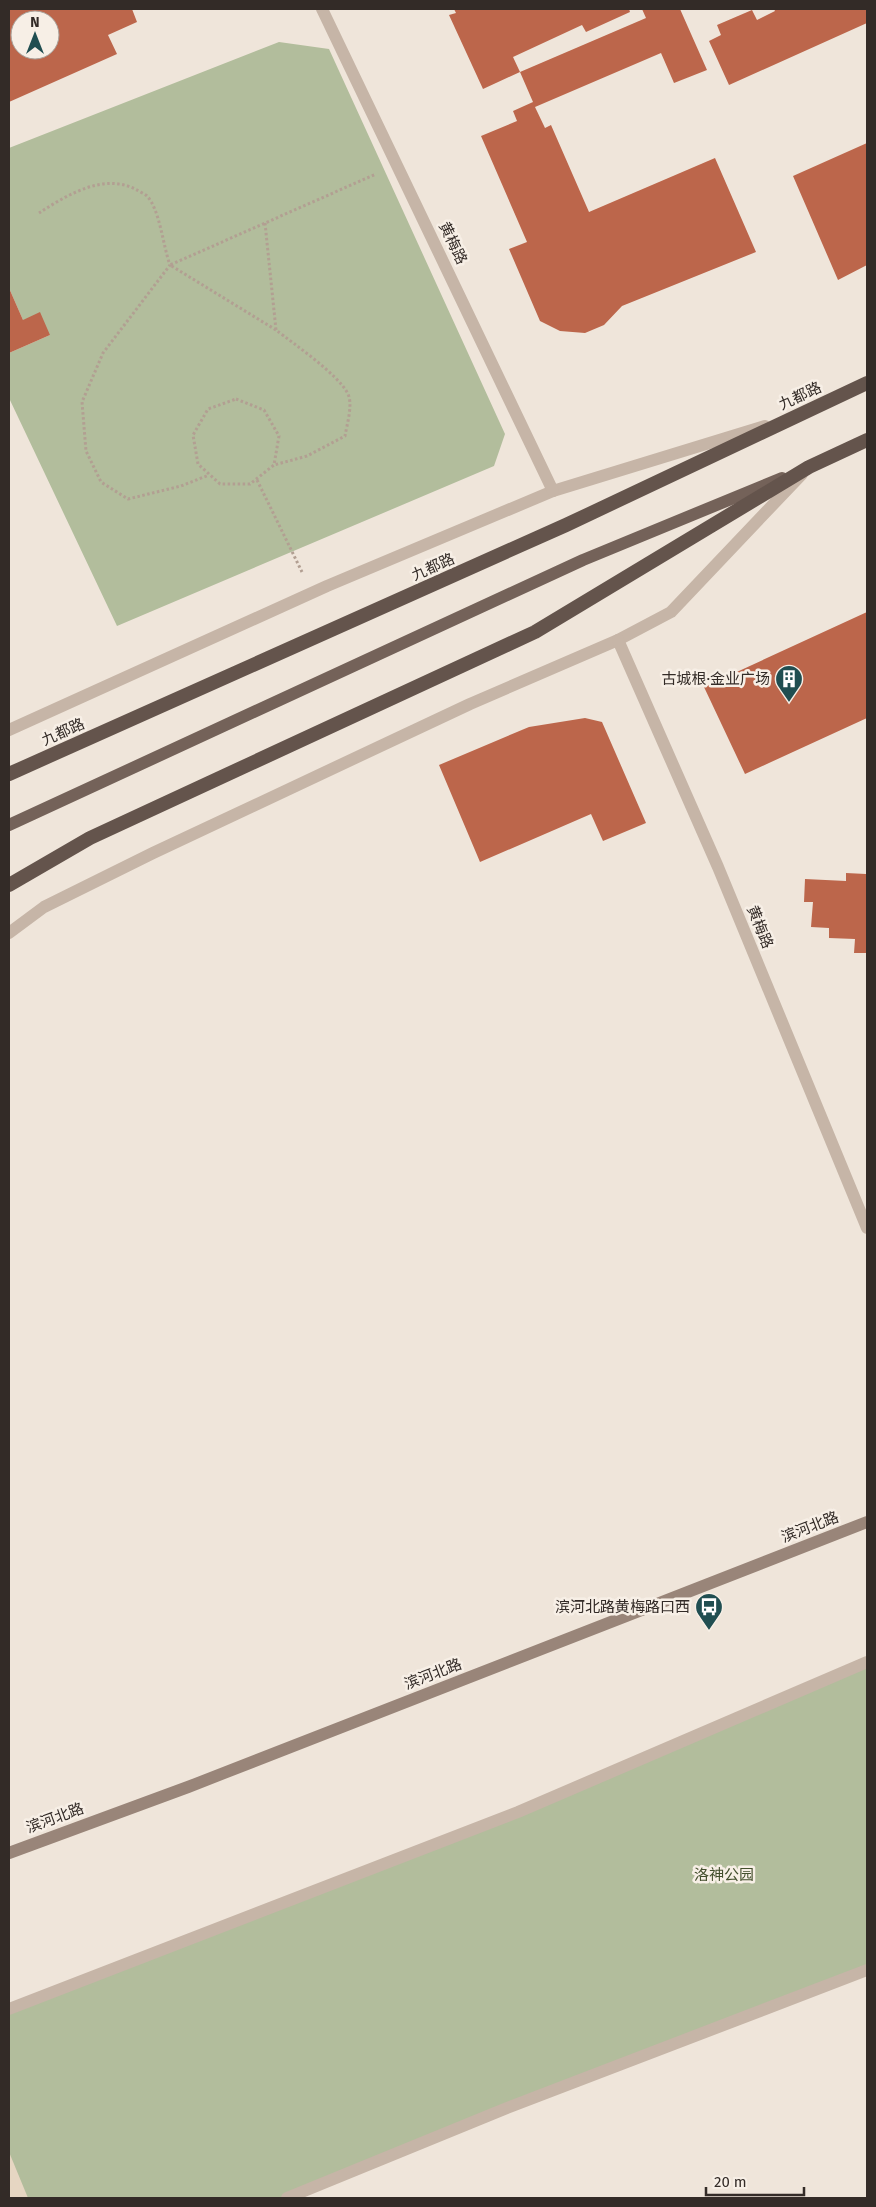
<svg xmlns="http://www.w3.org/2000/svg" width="876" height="2207" font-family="'Fira Sans','Noto Sans SC',sans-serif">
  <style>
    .green { fill: #b2bd9c }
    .plaza { fill: #e6d6c2 }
    .building { fill: #bc664b; fill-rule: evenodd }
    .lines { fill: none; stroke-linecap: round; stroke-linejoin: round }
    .path { stroke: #b29f92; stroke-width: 3; stroke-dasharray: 2.5 2.5; stroke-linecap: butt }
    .service { stroke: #c6b5a7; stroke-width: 12 }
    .pedestrian { stroke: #c6b5a7; stroke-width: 12 }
    .minor { stroke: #c6b5a7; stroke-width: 12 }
    .secondary { stroke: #998579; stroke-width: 12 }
    .primary { stroke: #746259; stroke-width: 12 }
    .trunk { stroke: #64544c; stroke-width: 14 }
    .labels { text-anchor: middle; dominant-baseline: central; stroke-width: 5; stroke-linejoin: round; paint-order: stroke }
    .street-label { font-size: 15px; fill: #332b27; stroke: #f7efe6 }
    .poi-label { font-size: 15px; fill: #332b27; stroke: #f7efe6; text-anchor: end }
    .park-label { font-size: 15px; fill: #434f2d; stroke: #f7efe6 }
  </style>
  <rect width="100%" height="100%" fill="#efe5da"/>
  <path class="green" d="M279,42l50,7 176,385 -11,32 -377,160 -108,-228v-45l41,-18 -27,-15 -14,-32v-140z
    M867,1662v308l-580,228h-278v-189l509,-197z"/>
  <path class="plaza" d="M9,2152l19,46h-19z"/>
  <path class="building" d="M9,9h123l5,13 -29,13 9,19 -108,48zM20,20h30v30h-30z
    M454,9h175l1,3 -44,20 -4,-7 -69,32 7,15 -37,17 -34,-74 7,-2z
    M642,9h38l27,61 -33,13 -13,-30 -126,54 10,21 6,-3 38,87 126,-54 41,94 -134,54 -18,19 -19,8 -25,-2 -20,-10 -31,-72 18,-7 -46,-106 36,-15 -4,-10 20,-9 -13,-30 126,-54z
    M774,9h93v14l-138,62 -20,-44 12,-6 -4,-10 35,-15 5,10 18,-9z
    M867,143v122l-29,15 -45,-104z
    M9,288l14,32 17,-8 10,23 -41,18z
    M867,612v106l-122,56 -41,-87z
    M585,718l17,4 44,101 -43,18 -12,-27 -111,48 -41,-97 90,-38z
    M846,873l20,1 1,79h-13l1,-14 -26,-1v-10l-18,-1 2,-25h-9l1,-23 41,2z"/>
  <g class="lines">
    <path class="path" d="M39,213c28,-18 65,-41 98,-23 3,2 8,4 10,6 13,14 16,50 23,69l-67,88 -21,49 4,49 15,31 27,17 53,-13 28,-11
      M265,223l11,107c18,14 63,45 72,64 5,11 -1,30 -3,42l-38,20 -33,9
      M276,330l-106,-65 206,-91
      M236,399l28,11 15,26 -5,29 -24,19h-30l-22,-20 -5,-29 15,-26z
      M257,480l45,92"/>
    <path class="service" d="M9,730l318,-144 226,-95 212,-65
      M9,933l35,-26 109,-54 317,-149 148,-64 53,-28 131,-138"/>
    <path class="pedestrian" d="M9,2009l509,-197 349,-150
      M287,2198l220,-90 360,-138"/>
    <path class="minor" d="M322,9l231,482
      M618,640l100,227 149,361"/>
    <path class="secondary" d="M9,1853l179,-66 679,-265"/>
    <path class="primary" d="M9,825l574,-265 199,-82"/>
    <path class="trunk" d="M9,774l557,-249 301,-142
      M9,885l81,-47 445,-206 274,-165 58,-27"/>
  </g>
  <defs>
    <symbol id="building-pin" viewBox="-11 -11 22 30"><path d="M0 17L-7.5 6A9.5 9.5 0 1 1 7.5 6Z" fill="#204e51" stroke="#f7efe6"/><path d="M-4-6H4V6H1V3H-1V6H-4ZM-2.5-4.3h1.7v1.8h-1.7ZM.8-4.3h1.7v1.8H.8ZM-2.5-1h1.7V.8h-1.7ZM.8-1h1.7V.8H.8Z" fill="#fff"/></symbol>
    <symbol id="bus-pin" viewBox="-11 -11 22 30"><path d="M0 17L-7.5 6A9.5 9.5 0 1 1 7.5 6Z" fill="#204e51" stroke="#f7efe6"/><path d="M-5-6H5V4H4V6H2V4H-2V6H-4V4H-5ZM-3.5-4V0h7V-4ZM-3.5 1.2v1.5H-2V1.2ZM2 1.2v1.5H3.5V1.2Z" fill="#fff"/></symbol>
  </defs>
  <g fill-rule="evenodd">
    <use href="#building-pin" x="773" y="663" width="32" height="43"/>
    <use href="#bus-pin" x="693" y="1591" width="32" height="43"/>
  </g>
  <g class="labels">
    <g class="street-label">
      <text transform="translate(453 243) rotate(64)">黄梅路</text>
      <text transform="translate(800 396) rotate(-25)">九都路</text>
      <text transform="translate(433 567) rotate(-24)">九都路</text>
      <text transform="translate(63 732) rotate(-24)">九都路</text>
      <text transform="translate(760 927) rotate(68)">黄梅路</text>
      <text transform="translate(810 1527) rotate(-21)">滨河北路</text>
      <text transform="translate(433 1674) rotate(-21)">滨河北路</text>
      <text transform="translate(55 1818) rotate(-20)">滨河北路</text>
    </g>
    <g class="poi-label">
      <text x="770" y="679">古城根·金业广场</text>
      <text x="690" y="1607">滨河北路黄梅路口西</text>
    </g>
    <g class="park-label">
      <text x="724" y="1875">洛神公园</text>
    </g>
  </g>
  <rect width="876" height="2207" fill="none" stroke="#332b27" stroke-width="20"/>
  <g transform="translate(35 35)"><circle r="24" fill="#f7efe6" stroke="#a9a19a"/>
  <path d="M0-4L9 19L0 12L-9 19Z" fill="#204e51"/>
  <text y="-8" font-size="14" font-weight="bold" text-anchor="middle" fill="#332b27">N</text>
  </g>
  <path d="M706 2187v8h98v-8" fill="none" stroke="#332b27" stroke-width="2.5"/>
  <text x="714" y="2187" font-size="15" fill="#332b27" stroke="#f7efe6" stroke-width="4" paint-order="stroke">20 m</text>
</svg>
